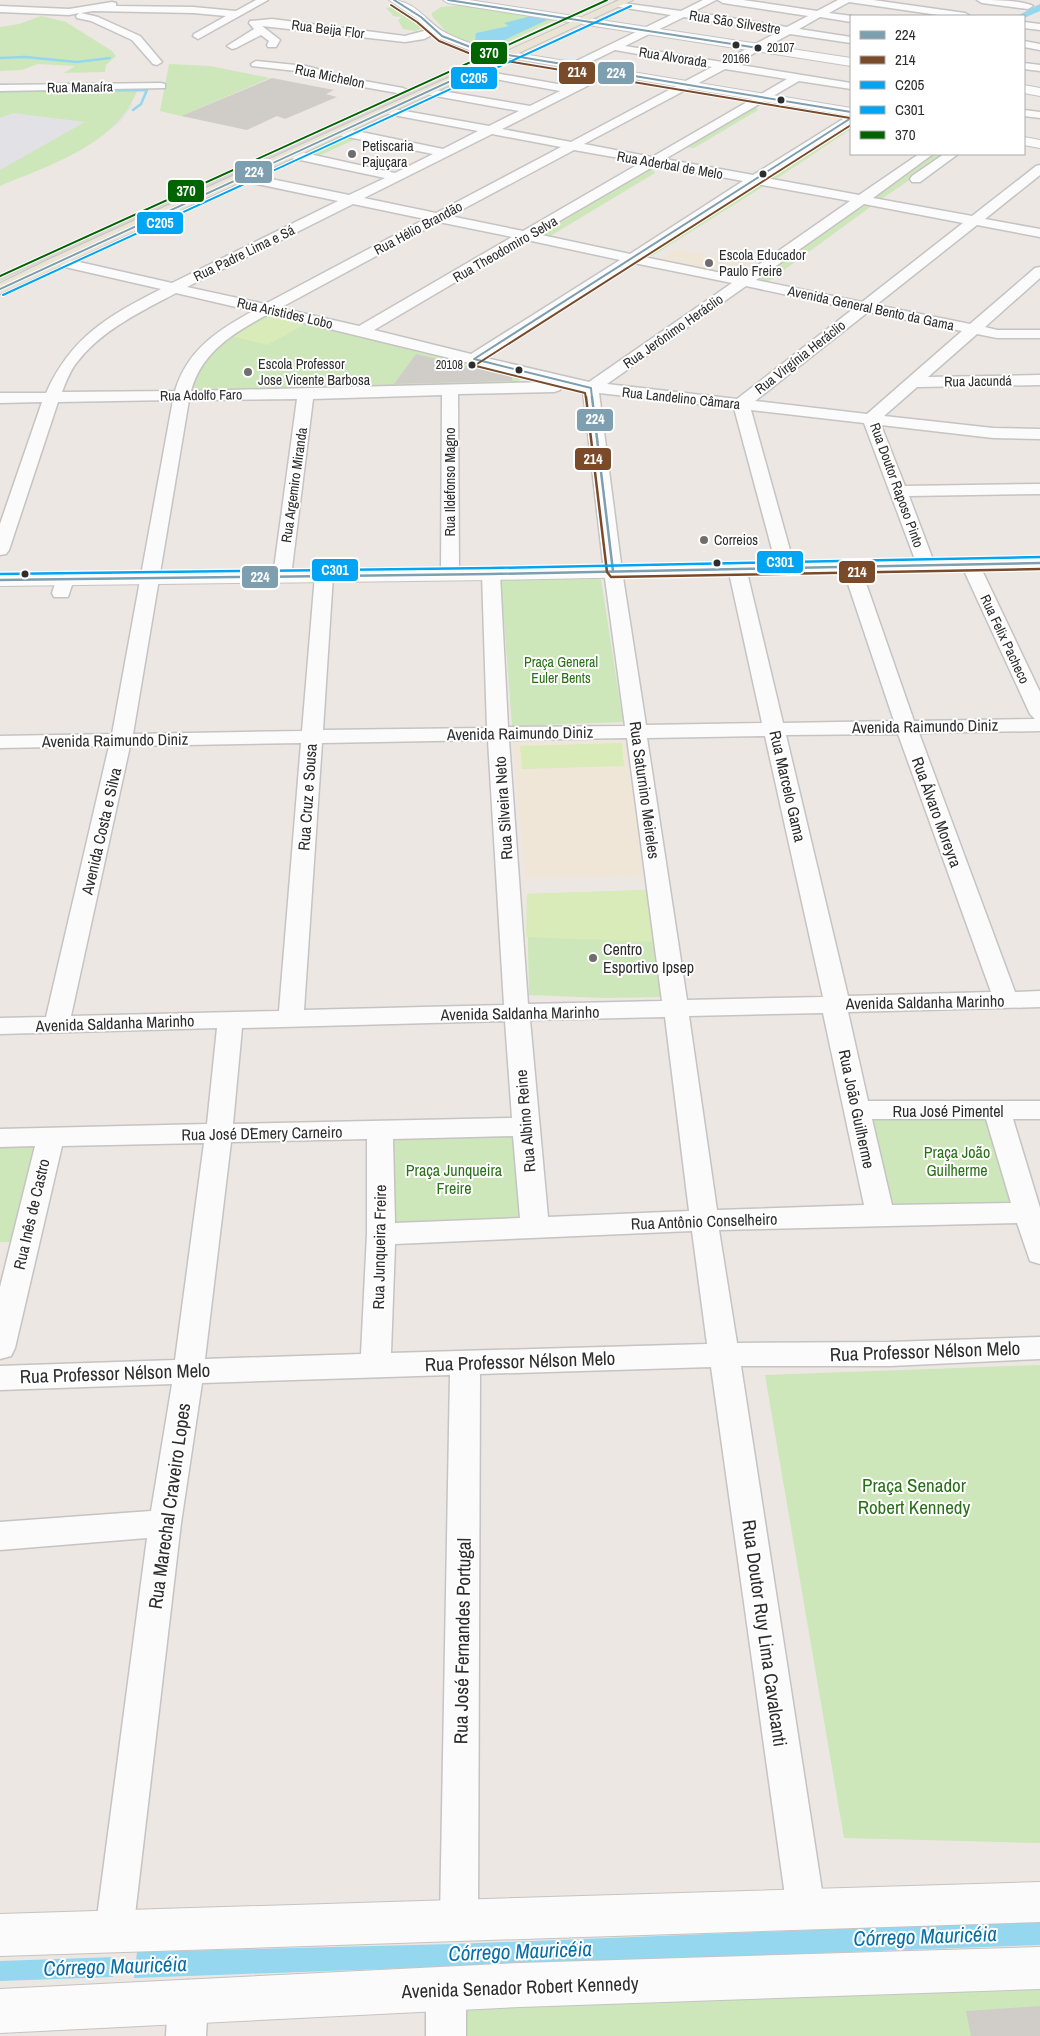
<svg xmlns="http://www.w3.org/2000/svg" width="1040" height="2036" font-family="'Archivo Narrow',sans-serif">
  <style>
    .education { fill: #efe6d7 }
    .airport { fill: #e2e1e5 }
    .green { fill: #cde7ba }
    .pitch { fill: #d8ebb8 }
    .plaza { fill: #dad5d1 }
    .water { fill: #94d7ef }
    .lines { fill: none; stroke-linecap: round; stroke-linejoin: round }
    .stream-far1 { stroke: #94d7ef; stroke-width: 2.5 }
    .stream { stroke: #94d7ef; stroke-width: 9 }
    .canal { fill: #94d7ef; fill-rule: evenodd }
    .building { fill: #d0cdc9 }
    .minor-casing { stroke: #c5c3c3; stroke-width: 3 }
    .tertiary-casing { stroke: #c5c3c3; stroke-width: 2 }
    .secondary-casing { stroke: #c5c3c3; stroke-width: 2 }
    .primary-casing { stroke: #c6c4c3; stroke-width: 2 }
    .minor { fill: #fcfbfb; fill-rule: evenodd }
    .tertiary { fill: #fcfbfb; fill-rule: evenodd }
    .secondary { fill: #fcfbfb; fill-rule: evenodd }
    .primary { fill: #e9e4d4; fill-rule: evenodd }
    .bus-1-far1-casing { stroke: #fff; stroke-width: 4 }
    .bus-1-casing { stroke: #fff; stroke-width: 5 }
    .bus-2-far1-casing { stroke: #fff; stroke-width: 4 }
    .bus-2-casing { stroke: #fff; stroke-width: 5 }
    .bus-3-casing { stroke: #fff; stroke-width: 4 }
    .bus-4-casing { stroke: #fff; stroke-width: 5 }
    .bus-5-casing { stroke: #fff; stroke-width: 4 }
    .bus-1-far1 { stroke: #7d9fb0; stroke-width: 2 }
    .bus-1 { stroke: #7d9fb0; stroke-width: 2.5 }
    .bus-2-far1 { stroke: #7a4b2a; stroke-width: 2 }
    .bus-2 { stroke: #7a4b2a; stroke-width: 2.5 }
    .bus-3 { stroke: #02a4f4; stroke-width: 2 }
    .bus-4 { stroke: #02a4f4; stroke-width: 2.5 }
    .bus-5 { stroke: #006400; stroke-width: 2 }
    .bus-dot { fill: #2d2d2d; stroke: #fff; stroke-width: 2 }
    .poi-dot { fill: #706e6c; stroke: #fff; stroke-width: 2 }
    .labels { text-anchor: middle; dominant-baseline: central; stroke-width: 4; stroke-linejoin: round; paint-order: stroke }
    .far-bus-label { font-size: 12px; fill: #2d2d2d; stroke: #fff; text-anchor: start }
    .far-street-label { font-size: 14px; fill: #2d2d2d; stroke: #fff }
    .far-poi-label { font-size: 14px; fill: #2d2d2d; stroke: #fff; text-anchor: start }
    .far-park-label { font-size: 14px; fill: #296f17; stroke: #fff }
    .street-label { font-size: 16px; fill: #2d2d2d; stroke: #fff }
    .poi-label { font-size: 16px; fill: #2d2d2d; stroke: #fff; text-anchor: start }
    .park-label { font-size: 16px; fill: #296f17; stroke: #fff }
    .near-street-label { font-size: 19px; fill: #2d2d2d; stroke: #fff }
    .near-park-label { font-size: 19px; fill: #296f17; stroke: #fff }
    .near-water-label { font-size: 21px; font-style: italic; fill: #076fa7; stroke: #fff }
    .line-badge { stroke: #fff; stroke-width: 2 }
    .badge-label { font-size: 14px; text-anchor: middle; font-weight: bold; fill: #fff }
  </style>
  <rect width="100%" height="100%" fill="#ece7e2"/>
  <path class="education" d="M677,249l39,8 40,8 -18,11 -77,-17z
    M625,741l18,135 -118,2 -12,-135z"/>
  <path class="airport" d="M0,89l133,15 -12,17 -27,20 -94,45z"/>
  <path class="green" d="M401,5l5,4 -1,2 19,16 -9,4 -12,-2 -5,-9 4,-3 -10,-1 1,-1 -7,-7z
    M460,5l97,14 -60,28h-6l-25,-5 -17,-7 -17,-19v-3l9,-6z
    M41,16l25,6 46,29 4,5 -10,9 -1,7 -41,1 11,-7 -37,-2 -16,6 -22,1v-44l19,-3z
    M169,64l41,2 60,12 -89,38 -21,-5z
    M474,74l11,2v3l-30,14 -15,-4z
    M138,88c-19,56 -88,77 -138,98v-16l85,-48 -72,-9 -13,5v-29z
    M754,103l4,7 -64,38 -11,-1z
    M851,119v10l-75,50 -11,-1z
    M341,134l17,4 -42,19 -17,-4z
    M929,154h19l-68,46 -14,-2z
    M649,166l6,7 -108,65 -14,-3z
    M752,184l12,2 -112,70 -8,-2z
    M861,203l12,2 -108,79 -16,-3z
    M262,315h11l235,57 15,6 -11,7 -316,4 -6,-2 18,-38z
    M601,579l22,143 -111,4 -11,-146z
    M648,890l17,107 -62,1 -74,-3 -2,-101z
    M993,1114l27,96 -137,-4 -20,-90z
    M517,1133l8,91 -140,3 1,-92z
    M0,1145h41l-25,97h-16z
    M1040,1365v478l-196,-5 -79,-463z
    M1040,1978v58h-585v-30z"/>
  <path class="pitch" d="M270,316l34,9 -37,20 -35,-9z
    M622,743l2,23 -102,3 -2,-23z
    M648,890l8,52 -130,-5 1,-43z"/>
  <path class="plaza" d="M489,57h3l-492,224v-2l12,-6 97,-45z"/>
  <path class="water" d="M531,16l18,3 -53,25 -21,-3 1,-8 33,-7 -5,-3z
    M1040,1921v24l-906,33 3,-26 317,-8z
    M115,1957l-2,20 -113,4v-20z"/>
  <g class="lines">
    <path class="stream-far1" d="M397,6l27,22
      M0,58l25,-1 52,5 33,-4
      M0,91l147,-1 -6,14 -8,6"/>
    <path class="stream" d="M106,1966l38,-1"/>
    <path class="canal" d="M1040,4v7l-16,7v-2h-7z"/>
  </g>
  <path class="building" d="M272,78l62,12 -8,4 11,3 -52,22 -8,-3 -30,14 -66,-14z
    M416,354l96,23v4l-118,3z
    M1040,2006v30h-69l-5,-25z"/>
  <g class="lines">
    <defs>
      <path id="minor" d="M256,0h12l-70,39 -5,-3 1,-2 32,-18 -33,-3 -100,-2 -12,2 17,4 42,19 22,26 -5,3 -4,-1 -21,-24 -41,-19 -14,-3 -1,-2 3,-3 -10,2 -69,-3v-6l69,3 43,-7 4,1v3l77,1 43,4z
        M703,0h13l-23,12 94,15 21,-11 -85,-13 -5,-3h25l74,11 21,-11h35l92,13 5,3h-25l-96,-14 -20,11 23,3 -1,6 -31,-5 -21,12 52,8v6l-61,-9 -56,30 117,19v6l-52,-8 -134,78 88,16 98,-61v9l-85,55 93,17 60,-41h14l-60,44 99,18 64,-50 4,-1v10l-55,44 55,10v8l-63,-12 -101,80 94,19 65,-56 5,-1v11l-55,49 12,3h43v8h-43l-20,-4 -49,43 112,-2v10l-123,2 -33,29 109,12 47,1v10l-47,-1 -112,-13 24,61 135,-2v10l-131,2 26,69 -3,4h-12l-3,-4 -53,-142 -113,-13 44,158 -3,4h-12l-3,-4 -43,-160 -135,-15 23,178 24,154 116,-2 -34,-155 3,-4h12l3,4 37,155 111,-2 -52,-155 3,-4h12l3,4 54,155 121,-2 -5,-5 -69,-150 3,-4h12l3,4 61,128v39l-121,2 96,259 25,-1v16l-192,5 20,89h172v18h-27l27,89v56l-10,-3 -13,-38 -298,7 18,113 153,-1 150,-5v22l-150,7h-149l84,544 -6,13 -13,6 -13,-6 -6,-13 -76,-543 -231,7 -2,545 -5,13 -14,6 -14,-6 -5,-13 10,-544 -248,8 -21,140 -48,409 -5,13 -14,6 -14,-6 -5,-13 52,-394 -147,12v-28l151,-11 21,-127 -172,6v-24l175,-6 29,-217 -142,3 -47,202 -4,8 -11,3v-72l35,-141 -35,1v-18l207,-5 10,-96 -217,6v-16l46,-1 63,-271 -109,2v-12l112,-2 61,-334 -115,2 -49,148 -3,4 -6,1v-31l42,-122 -42,1v-10h46c25,-56 62,-77 115,-104l-109,-25 -2,-3 2,-3 5,-1 115,26 166,-82 -100,-21 -2,-3 2,-3 4,-1 107,22 36,-17 -94,-20 -6,-4 6,-4 104,23 38,-19 -95,-19v-6l4,-1 101,21 35,-18 -90,-17 -6,-3 6,-3 101,18 30,-15 -89,-16 -6,-3 6,-3 100,17 30,-15 -92,-17 -2,-2 6,-3 97,17 36,-17h8v4l-111,56 69,13 141,-75 -97,-17 -37,18h-8v-4l101,-49 -52,-8 -4,-1v-4l66,9zM684,17l94,15 -56,30 -97,-16zM725,69l62,10 -135,78 -68,-13zM492,134l69,13 -125,66 -72,-15zM574,150l68,12 -119,69 -73,-15zM656,165l87,16 -113,73 -93,-20zM757,184l93,17 -109,76 -97,-20zM353,204l72,15 -160,85 -78,-17zM864,204l99,19 -101,79 -106,-22zM439,222l73,15 -153,89 -79,-18zM527,240l93,20 -149,94 -97,-24zM634,263l98,20 -143,99 -103,-24zM746,286l107,23 -116,90 -130,-15zM176,293l77,18c-35,19 -66,39 -78,80l-113,1c4,-10 8,-22 16,-31 24,-31 64,-50 98,-68zM868,312l94,19 -95,83 -112,-13zM268,314l280,68 -357,9c11,-40 43,-58 77,-77zM561,386l22,5 21,180 21,155 -117,1 -8,-153 -2,-4h-14l-2,4 5,154 -164,2 10,-155 -2,-4h-14l-2,4 -13,156 -169,3 56,-334 108,-1 -24,177 2,4h14l2,-4 22,-177 129,-4 -1,179 2,4h14l2,-4 -1,-180 96,-2 6,-2zM898,734l93,258 -143,4 -62,-261zM765,736l58,261 -136,3 -40,-262zM627,738l35,263 -134,3 -19,-264zM488,740l16,265 -200,5 18,-267zM301,743l-22,268 -208,5 59,-270zM823,1013l41,192 -147,5 -28,-194zM665,1017l24,194 -141,6 -18,-197zM505,1021l7,97 -279,6 9,-96zM872,1119h114l25,84 -119,2zM513,1136l7,82 -125,5 -2,-84zM367,1139v95l-6,120 -156,5 26,-217zM692,1231l15,113 -316,9 4,-109z
        M977,0c14,0 46,0 56,6l-5,3 -46,-6z
        M272,19l133,17 30,-8 5,3 -16,8 -19,3 -143,-16 18,14 -4,7h-8l-1,-2 2,-4 -8,-6 -25,13 -4,1 -5,-3 27,-17 -5,-6 1,-2z
        M1024,22l16,2v6l-16,-2z
        M1024,41l16,3v6l-16,-3z
        M256,61l50,5 47,13 50,9 6,3 -6,3 -51,-9 -47,-13 -53,-6 -1,-2z
        M1024,63l16,2v6l-16,-2z
        M161,83l4,1v4l-165,3v-6z
        M1024,110l16,2v6l-16,-2z
        M944,154h14l-38,28h-8l-2,-3 2,-3z
        M65,573l7,2 2,4 -6,18h-14l-2,-4 6,-18z
        M446,1970l14,6 6,14v46h-40v-46l6,-14z
        M188,1980l14,6 6,14 -2,36h-40l2,-36 6,-14z"/>
      <path id="tertiary" d="M1040,1882v40l-1040,34v-42z
        M1040,1947v42l-520,18 -520,26v-44l520,-26z"/>
      <path id="secondary" d="M389,0c29,0 36,23 59,34 10,5 22,9 33,13l370,61v8l-377,-64 -36,-14 -21,-19z
        M443,0h26l382,58v8l-403,-63z
        M1024,85l16,3v8l-16,-3z
        M1024,137l16,3v8l-16,-3z
        M1040,557v12l-549,11 -491,6v-12l491,-6z"/>
      <path id="primary" d="M619,0h14l-633,294v-11l52,-25z"/>
    </defs>
    <use href="#minor" class="minor-casing"/>
    <use href="#tertiary" class="tertiary-casing"/>
    <use href="#secondary" class="secondary-casing"/>
    <use href="#primary" class="primary-casing"/>
    <use href="#minor" class="minor"/>
    <use href="#tertiary" class="tertiary"/>
    <use href="#secondary" class="secondary"/>
    <use href="#primary" class="primary"/>
    <defs>
      <path id="bus-1-far1" d="M394,0l27,17 21,19 36,14 373,62
        M448,0l310,48
        M0,289l507,-234
        M474,359l377,-241
        M474,359l117,29 1,10"/>
      <path id="bus-1" d="M592,397l21,174
        M0,580l491,-6 549,-11"/>
      <path id="bus-2-far1" d="M391,5l26,17 22,19 37,15 374,62
        M477,364l374,-239
        M472,365l113,28 1,5"/>
      <path id="bus-2" d="M586,397l21,175 4,5 429,-8"/>
      <path id="bus-3" d="M3,295l628,-289"/>
      <path id="bus-4" d="M0,574l491,-6 549,-11"/>
      <path id="bus-5" d="M0,276l607,-276"/>
    </defs>
    <use href="#bus-1-far1" class="bus-1-far1-casing"/>
    <use href="#bus-1" class="bus-1-casing"/>
    <use href="#bus-2-far1" class="bus-2-far1-casing"/>
    <use href="#bus-2" class="bus-2-casing"/>
    <use href="#bus-3" class="bus-3-casing"/>
    <use href="#bus-4" class="bus-4-casing"/>
    <use href="#bus-5" class="bus-5-casing"/>
    <use href="#bus-1-far1" class="bus-1-far1"/>
    <use href="#bus-1" class="bus-1"/>
    <use href="#bus-2-far1" class="bus-2-far1"/>
    <use href="#bus-2" class="bus-2"/>
    <use href="#bus-3" class="bus-3"/>
    <use href="#bus-4" class="bus-4"/>
    <use href="#bus-5" class="bus-5"/>
  </g>
  <g class="bus-dot">
    <circle cx="736" cy="45" r="4.5"/>
    <circle cx="758" cy="48" r="4.5"/>
    <circle cx="781" cy="100" r="4.5"/>
    <circle cx="763" cy="174" r="4.5"/>
    <circle cx="472" cy="365" r="4.5"/>
    <circle cx="519" cy="370" r="4.5"/>
    <circle cx="717" cy="563" r="4.5"/>
    <circle cx="25" cy="574" r="4.5"/>
  </g>
  <g class="poi-dot">
    <circle cx="352" cy="154" r="5"/>
    <circle cx="709" cy="263" r="5"/>
    <circle cx="248" cy="372" r="5"/>
    <circle cx="704" cy="540" r="5"/>
    <circle cx="593" cy="958" r="5"/>
  </g>
  <g class="labels">
    <g class="far-bus-label">
      <text x="767" y="48">20107</text>
      <text x="736" y="59" text-anchor="middle">20166</text>
      <text x="463" y="365" text-anchor="end">20108</text>
    </g>
    <g class="far-street-label">
      <text transform="translate(735 22) rotate(9)">Rua São Silvestre</text>
      <text transform="translate(328 29) rotate(7)">Rua Beija Flor</text>
      <text transform="translate(673 57) rotate(9)">Rua Alvorada</text>
      <text transform="translate(330 76) rotate(12)">Rua Michelon</text>
      <text transform="translate(80 87) rotate(-1)">Rua Manaíra</text>
      <text transform="translate(670 165) rotate(10)">Rua Aderbal de Melo</text>
      <text transform="translate(418 228) rotate(-28)">Rua Hélio Brandão</text>
      <text transform="translate(505 249) rotate(-30)">Rua Theodomiro Selva</text>
      <text transform="translate(244 253) rotate(-26)">Rua Padre Lima e Sá</text>
      <text transform="translate(871 308) rotate(12)">Avenida General Bento da Gama</text>
      <text transform="translate(285 313) rotate(13)">Rua Aristides Lobo</text>
      <text transform="translate(673 331) rotate(-35)">Rua Jerônimo Heráclio</text>
      <text transform="translate(800 357) rotate(-38)">Rua Virgínia Heráclio</text>
      <text transform="translate(978 381) rotate(-1)">Rua Jacundá</text>
      <text transform="translate(201 395) rotate(-1)">Rua Adolfo Faro</text>
      <text transform="translate(681 398) rotate(6)">Rua Landelino Câmara</text>
      <text transform="translate(450 482) rotate(-90)">Rua Ildefonso Magno</text>
      <text transform="translate(294 485) rotate(-82)">Rua Argemiro Miranda</text>
      <text transform="translate(897 485) rotate(70)">Rua Doutor Raposo Pinto</text>
      <text transform="translate(1005 639) rotate(65)">Rua Felix Pacheco</text>
    </g>
    <g class="far-poi-label">
      <text x="362" y="146">Petiscaria<tspan x="362" dy="16">Pajuçara</tspan></text>
      <text x="719" y="255">Escola Educador<tspan x="719" dy="16">Paulo Freire</tspan></text>
      <text x="258" y="364">Escola Professor<tspan x="258" dy="16">Jose Vicente Barbosa</tspan></text>
      <text x="714" y="540">Correios</text>
    </g>
    <g class="far-park-label">
      <text x="561" y="662">Praça General<tspan x="561" dy="16">Euler Bents</tspan></text>
    </g>
    <g class="street-label">
      <text transform="translate(925 726) rotate(-1)">Avenida Raimundo Diniz</text>
      <text transform="translate(520 733) rotate(-1)">Avenida Raimundo Diniz</text>
      <text transform="translate(115 740) rotate(-1)">Avenida Raimundo Diniz</text>
      <text transform="translate(788 786) rotate(77)">Rua Marcelo Gama</text>
      <text transform="translate(645 790) rotate(82)">Rua Saturnino Meireles</text>
      <text transform="translate(307 797) rotate(-86)">Rua Cruz e Sousa</text>
      <text transform="translate(503 808) rotate(-94)">Rua Silveira Neto</text>
      <text transform="translate(937 812) rotate(70)">Rua Álvaro Moreyra</text>
      <text transform="translate(101 831) rotate(-77)">Avenida Costa e Silva</text>
      <text transform="translate(925 1002) rotate(-1)">Avenida Saldanha Marinho</text>
      <text transform="translate(520 1013) rotate(-1)">Avenida Saldanha Marinho</text>
      <text transform="translate(115 1023) rotate(-2)">Avenida Saldanha Marinho</text>
      <text transform="translate(857 1109) rotate(78)">Rua João Guilherme</text>
      <text x="948" y="1111">Rua José Pimentel</text>
      <text transform="translate(525 1121) rotate(-95)">Rua Albino Reine</text>
      <text transform="translate(262 1133) rotate(-1)">Rua José D´Emery Carneiro</text>
      <text transform="translate(31 1214) rotate(-77)">Rua Inês de Castro</text>
      <text transform="translate(704 1221) rotate(-2)">Rua Antônio Conselheiro</text>
      <text transform="translate(379 1247) rotate(-89)">Rua Junqueira Freire</text>
    </g>
    <g class="poi-label">
      <text x="603" y="949">Centro<tspan x="603" dy="18">Esportivo Ipsep</tspan></text>
    </g>
    <g class="park-label">
      <text x="957" y="1152">Praça João<tspan x="957" dy="18">Guilherme</tspan></text>
      <text x="454" y="1170">Praça Junqueira<tspan x="454" dy="18">Freire</tspan></text>
    </g>
    <g class="near-street-label">
      <text transform="translate(925 1351) rotate(-2)">Rua Professor Nélson Melo</text>
      <text transform="translate(520 1361) rotate(-2)">Rua Professor Nélson Melo</text>
      <text transform="translate(115 1373) rotate(-2)">Rua Professor Nélson Melo</text>
      <text transform="translate(169 1506) rotate(-82)">Rua Marechal Craveiro Lopes</text>
      <text transform="translate(765 1633) rotate(82)">Rua Doutor Ruy Lima Cavalcanti</text>
      <text transform="translate(462 1641) rotate(-89)">Rua José Fernandes Portugal</text>
      <text transform="translate(520 1987) rotate(-2)">Avenida Senador Robert Kennedy</text>
    </g>
    <g class="near-park-label">
      <text x="914" y="1485">Praça Senador<tspan x="914" dy="22">Robert Kennedy</tspan></text>
    </g>
    <g class="near-water-label">
      <text transform="translate(925 1936) rotate(-2)">Córrego Mauricéia</text>
      <text transform="translate(520 1951) rotate(-2)">Córrego Mauricéia</text>
      <text transform="translate(115 1966) rotate(-2)">Córrego Mauricéia</text>
    </g>
  </g>
  <g class="line-badge">
    <rect x="470" y="41" width="38" height="24" rx="5" fill="#006400"/>
    <rect x="558" y="61" width="38" height="24" rx="5" fill="#7a4b2a"/>
    <rect x="597" y="61" width="38" height="24" rx="5" fill="#7d9fb0"/>
    <rect x="450" y="66" width="48" height="24" rx="5" fill="#02a4f4"/>
    <rect x="234" y="160" width="39" height="24" rx="5" fill="#7d9fb0"/>
    <rect x="167" y="179" width="38" height="24" rx="5" fill="#006400"/>
    <rect x="136" y="211" width="48" height="24" rx="5" fill="#02a4f4"/>
    <rect x="576" y="408" width="38" height="24" rx="5" fill="#7d9fb0"/>
    <rect x="574" y="447" width="38" height="24" rx="5" fill="#7a4b2a"/>
    <rect x="756" y="550" width="48" height="24" rx="5" fill="#02a4f4"/>
    <rect x="311" y="558" width="48" height="24" rx="5" fill="#02a4f4"/>
    <rect x="838" y="560" width="38" height="24" rx="5" fill="#7a4b2a"/>
    <rect x="241" y="565" width="38" height="24" rx="5" fill="#7d9fb0"/>
  </g>
  <g class="badge-label">
    <text x="489" y="58">370</text>
    <text x="577" y="77">214</text>
    <text x="616" y="78">224</text>
    <text x="474" y="83">C205</text>
    <text x="254" y="177">224</text>
    <text x="186" y="196">370</text>
    <text x="160" y="228">C205</text>
    <text x="595" y="424">224</text>
    <text x="593" y="464">214</text>
    <text x="780" y="567">C301</text>
    <text x="335" y="575">C301</text>
    <text x="857" y="577">214</text>
    <text x="260" y="582">224</text>
  </g>
  <rect x="850" y="15" width="175" height="140" fill="#ffffff" stroke="#ababab"/>
  <rect x="860" y="31" width="25" height="8" fill="#7d9fb0" stroke="#ababab"/>
  <text x="895" y="40" font-size="15" fill="#2d2d2d">224</text>
  <rect x="860" y="56" width="25" height="8" fill="#7a4b2a" stroke="#ababab"/>
  <text x="895" y="65" font-size="15" fill="#2d2d2d">214</text>
  <rect x="860" y="81" width="25" height="8" fill="#02a4f4" stroke="#ababab"/>
  <text x="895" y="90" font-size="15" fill="#2d2d2d">C205</text>
  <rect x="860" y="106" width="25" height="8" fill="#02a4f4" stroke="#ababab"/>
  <text x="895" y="115" font-size="15" fill="#2d2d2d">C301</text>
  <rect x="860" y="131" width="25" height="8" fill="#006400" stroke="#ababab"/>
  <text x="895" y="140" font-size="15" fill="#2d2d2d">370</text>
</svg>
